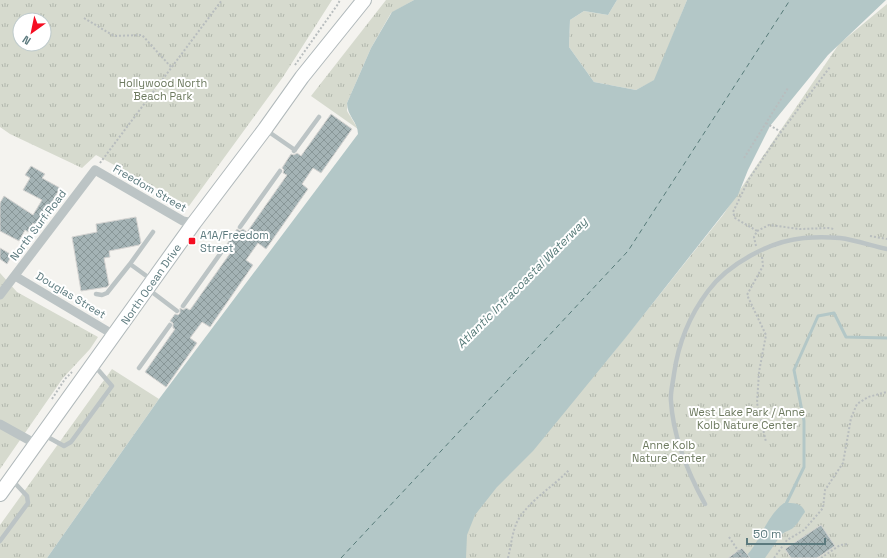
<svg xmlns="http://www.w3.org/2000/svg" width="887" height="558" font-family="'Space Grotesk',sans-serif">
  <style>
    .park { fill: url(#park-tufts); fill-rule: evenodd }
    .water { fill: #b3c7c7 }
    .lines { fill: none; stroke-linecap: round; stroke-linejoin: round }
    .stream { stroke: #b3c7c7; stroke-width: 3 }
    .ferry { stroke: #577b79; stroke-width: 1; stroke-dasharray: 5 4; stroke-linecap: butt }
    .building { fill: url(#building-cross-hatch); stroke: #d5d4d2 }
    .primary-casing { stroke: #b1b9bb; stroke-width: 16 }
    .path { stroke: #b8bdbe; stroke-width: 2; stroke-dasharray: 2 2; stroke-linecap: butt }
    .lane { stroke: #bcc4c5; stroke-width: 4.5 }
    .street { stroke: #bcc4c5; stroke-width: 9 }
    .primary { stroke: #fff; stroke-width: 14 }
    .poi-dot { fill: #f50e22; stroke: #fff; stroke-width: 1.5 }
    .labels { text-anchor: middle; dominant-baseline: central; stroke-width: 4; stroke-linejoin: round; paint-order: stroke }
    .park-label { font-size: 11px; fill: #6d7a5f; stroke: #fff }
    .street-label { font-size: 11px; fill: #5c7a7e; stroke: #fff }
    .poi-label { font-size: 11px; fill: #5c7a7e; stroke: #fff; text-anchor: start }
    .water-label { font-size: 12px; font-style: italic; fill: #577b79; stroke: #fff }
  </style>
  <defs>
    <pattern id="park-tufts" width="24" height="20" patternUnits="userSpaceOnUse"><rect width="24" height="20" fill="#d6dace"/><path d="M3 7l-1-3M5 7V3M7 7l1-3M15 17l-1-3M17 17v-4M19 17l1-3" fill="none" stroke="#b1b6ac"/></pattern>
    <pattern id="building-cross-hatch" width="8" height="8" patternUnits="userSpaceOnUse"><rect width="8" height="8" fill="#a4b3b5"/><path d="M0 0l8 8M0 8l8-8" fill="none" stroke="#899798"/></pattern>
  </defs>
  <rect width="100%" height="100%" fill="#f4f3ef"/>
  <path class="park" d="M0,0h332l-49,77 -94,129 -93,-51 -14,13 -72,-34 -10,-7zM20,20h24v24h-24z
    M386,0h28l-23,13 -20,35 -24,55v8l11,18 -47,-33z
    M617,0h70l-32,80 -19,10 -42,-8 -25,-35 1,-27 14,-9 24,4z
    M887,4v554h-477l198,-199 57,-71 58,-73 116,-171z
    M0,273l17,19 81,45 -8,12 -27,29 -63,91z
    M112,369l47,30 -112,159h-47v-33z"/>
  <path class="water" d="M414,0h203l-9,15 -24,-4 -14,9 -1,27 25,35 42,8 18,-10 33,-80h199l-58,55 -58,71 -22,44 -10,25 -111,141 -94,115 -36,36 -22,28 -8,20 -1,23h-419l112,-159 199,-265c0,-12 -11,-18 -11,-31l24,-55 21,-36z
    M784,503c8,0 18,-1 21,9 -4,5 -7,12 -12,16 -4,3 -8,3 -12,7l-16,23h-21c17,-16 21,-41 40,-55z"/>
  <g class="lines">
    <path class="stream" d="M785,506l19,-39v-46l-10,-51 24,-54 16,-3 12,24 41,1"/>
    <path class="ferry" d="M341,558l287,-307 162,-251"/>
  </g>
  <path class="building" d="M331,114l21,15 -31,44 -8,-5 -11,16 6,5 -42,60 -8,-6 -12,17 7,5 -43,62 -8,-5 -12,16 7,5 -31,44 -21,-15 30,-43 -2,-1v-5l-3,-2 5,-7 3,1 2,-2v-5l3,2 3,-2 4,2 41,-58 -3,-3 1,-3 -2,-2 10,-15 3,2 3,-2 4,3 40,-57 -4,-2 1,-3 -2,-2 9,-14 3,1 3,-2 4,3z
    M31,166l14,8 -3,4 18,10 -14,25 3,2 -9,13 -7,-5 -5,9 -3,-2 -6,11 -19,-10v-28l4,-7 29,19 9,-15 -19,-10 7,-12 -5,-3z
    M136,217l5,26 -2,2 -30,6 1,6 -6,1 5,27 -2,2 -26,4 -9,-54 25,-5 -1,-8z
    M0,248l12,7 -5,9 -7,-5z
    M821,525l14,21 -18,12h-26l-6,-9z
    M742,548l8,10h-22z"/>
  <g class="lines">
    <defs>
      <path id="primary" d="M0,494l194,-271 71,-94 37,-52 62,-77"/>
    </defs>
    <use href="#primary" class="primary-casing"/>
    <path class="path" d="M84,18l30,18 28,-1 29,32
      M295,65l43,-61 2,-4
      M766,123l15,9
      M744,158l44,-70
      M100,163l122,-163
      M757,231l12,-6 31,4 28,-1 6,1
      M870,236l17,3
      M756,246l-2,-9 3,-6 -22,-13 -2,-6 16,-33 32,-47 49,-65
      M762,257l1,9 -16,29 19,40 -7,37 -2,31 9,39
      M52,399l13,-20 7,-7
      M729,537l14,21
      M508,558c3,-12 4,-25 9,-36 11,-21 36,-35 52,-52
      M774,558l13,-18 17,-10 19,-22 2,-18 18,-27 8,-45 6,-14 11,-7 19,-5
      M821,558l19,-13 8,-1"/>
    <path class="lane" d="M266,130l29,20
      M294,151l25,-34
      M240,227l40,-56
      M130,264l23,-32
      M148,289l29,22
      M96,294l6,1 5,-2 23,-29 22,16
      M183,306l42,-59
      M139,368l31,-43
      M44,435l20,11 7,-4 41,-56 -18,-21
      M705,504c-17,-31 -32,-67 -34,-103 -1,-8 2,-18 3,-27 4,-29 16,-59 34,-83 20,-27 62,-50 96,-53 11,-1 24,-1 36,0 16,2 32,8 47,11
      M0,541l28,-38 -1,-7 -15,-16"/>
    <path class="street" d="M15,276l99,59
      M0,295l95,-125 88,51 11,2
      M0,424l36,20"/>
    <use href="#primary" class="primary"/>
  </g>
  <rect class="poi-dot" x="188" y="237" width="8" height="8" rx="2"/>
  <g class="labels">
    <g class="park-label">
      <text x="163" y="83">Hollywood North<tspan x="163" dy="13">Beach Park</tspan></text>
      <text x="747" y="412">West Lake Park / Anne<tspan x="747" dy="13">Kolb Nature Center</tspan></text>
      <text x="669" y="445">Anne Kolb<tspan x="669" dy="13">Nature Center</tspan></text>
    </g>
    <g class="street-label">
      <text transform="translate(150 188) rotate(30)">Freedom Street</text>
      <text transform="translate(38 225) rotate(-53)">North Surf Road</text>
      <text transform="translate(151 284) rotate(-55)">North Ocean Drive</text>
      <text transform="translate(71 295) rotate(31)">Douglas Street</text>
    </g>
    <g class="poi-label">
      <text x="200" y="235">A1A/Freedom<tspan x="200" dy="13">Street</tspan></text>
    </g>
    <g class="water-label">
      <text transform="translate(522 283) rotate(-45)">Atlantic Intracoastal Waterway</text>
    </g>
  </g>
  <g transform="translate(32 32) rotate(213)"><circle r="19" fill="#ffffff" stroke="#becacb"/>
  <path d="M0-3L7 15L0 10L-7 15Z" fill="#f50e22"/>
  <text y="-6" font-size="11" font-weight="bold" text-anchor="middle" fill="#5c7a7e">N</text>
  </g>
  <path d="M747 538v6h78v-6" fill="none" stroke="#5c7a7e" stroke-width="2"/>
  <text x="753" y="538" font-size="12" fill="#5c7a7e" stroke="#ffffff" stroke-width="3" paint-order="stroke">50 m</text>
</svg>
